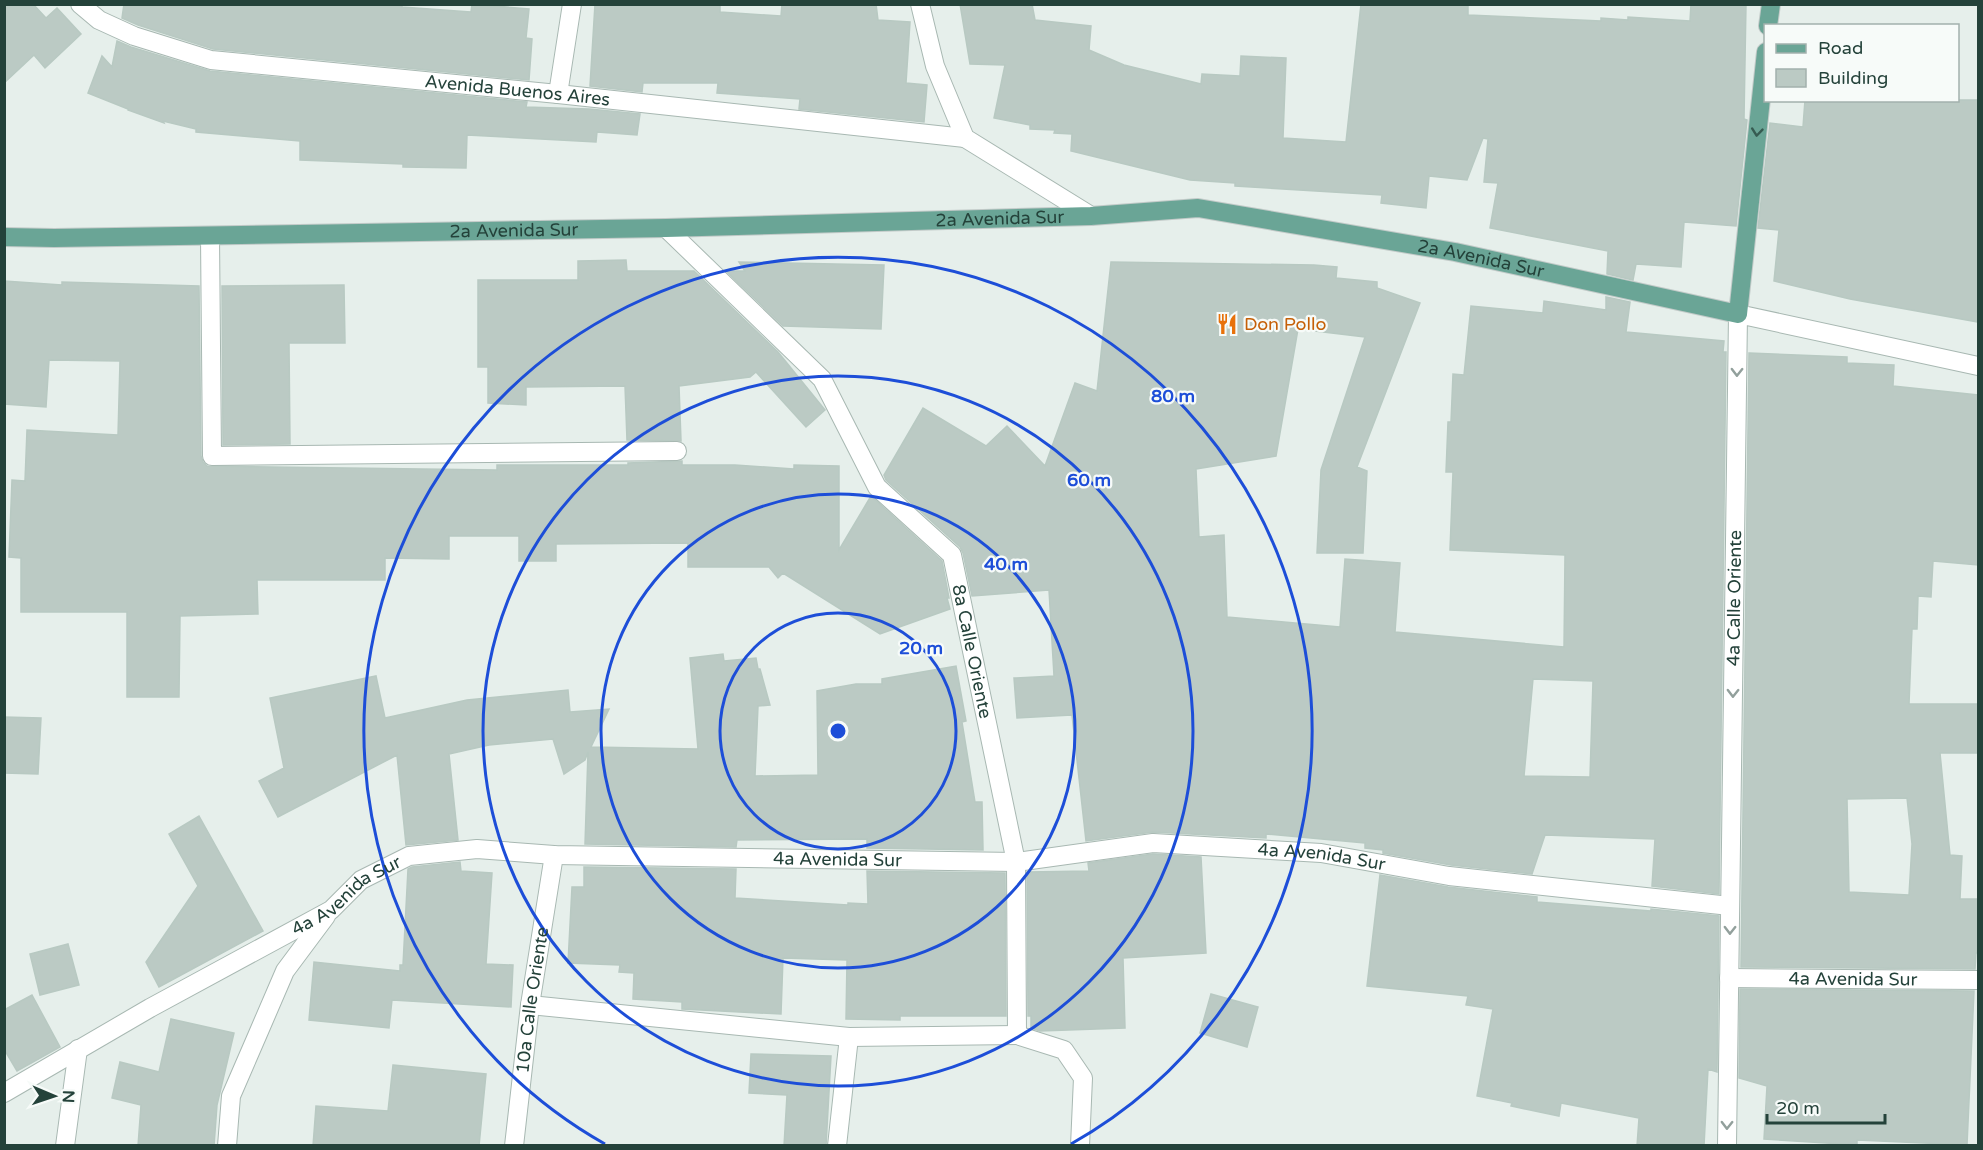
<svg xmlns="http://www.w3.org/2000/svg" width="1983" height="1150" font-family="'Varela Round',sans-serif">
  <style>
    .building { fill: #bbcac4; stroke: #b8c9c2; stroke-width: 1.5; fill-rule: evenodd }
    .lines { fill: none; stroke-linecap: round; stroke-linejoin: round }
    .minor-casing { stroke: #a8b8b2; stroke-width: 20 }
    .major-casing { stroke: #c2cac8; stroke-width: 20 }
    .minor { stroke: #fff; stroke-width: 18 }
    .major { stroke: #6aa596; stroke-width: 18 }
    .oneway { stroke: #365b51 }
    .oneway2 { stroke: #92a09c }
    .ring { fill: none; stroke: #1d4ed8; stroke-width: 3 }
    .labels { text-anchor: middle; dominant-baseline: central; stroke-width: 4.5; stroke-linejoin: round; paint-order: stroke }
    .street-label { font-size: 18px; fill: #24423a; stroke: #f7fbf9 }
    .food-label { font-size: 18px; fill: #c56008; stroke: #f7fbf9; text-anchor: start }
    .centre { fill: #1d4ed8; stroke: #f7fbf9; stroke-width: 3 }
    .ring-label { font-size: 18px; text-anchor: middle; font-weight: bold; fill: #1d4ed8; stroke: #f7fbf9; stroke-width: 4.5; stroke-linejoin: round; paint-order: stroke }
  </style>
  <rect width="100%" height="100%" fill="#e6efeb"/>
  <path class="building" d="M4,4h29l13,14 11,-10 24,26 -36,34 -11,-13 -30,28z
    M124,4h278v3l69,5 1,-8 57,5 -3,29 6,1 -3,41 -316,-31 -75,-24 -16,-7z
    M595,4h125v8l61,4 1,-12h94l2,16 32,2 -4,61 21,2 -3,37 -125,-13 1,-10 -83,-6 1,-10h-75l-1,9 -52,-6z
    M960,4h72l3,16 56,6 -2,24 35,15 77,19 1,-10 38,2 1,-20 45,2 -3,80 63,4 15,-138h107v11l133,6v-3l27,2v-3l62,4 1,-17h55l-2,115 3,1 -11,106 -52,-4 -3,45 -45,-3 -3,16 -26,-6 1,-23 -118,-23 8,-45 -14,-1 4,-43 -5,-1 -16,42 -38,-4 -3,32 -45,-5 1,-8 -147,-9v-3l-45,-3 -119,-29 1,-17 -18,-1 1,-3 -25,-1v-4l-36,-7 11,-53 -35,-1z
    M117,41l14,6 79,24 317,31 -1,5 63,2 51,5 -3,21 -40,-3 -1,10 -129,-7 -1,33 -63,-1v-3l-103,-4v-19l-104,-9v-3l-33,-8 1,2 -36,-13v-1l-40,-16 14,-37 10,11z
    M1805,100h173v222l-128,-23 -76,-18 5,-51 -21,-2 12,-105 33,4z
    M626,260l1,11h67l84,81 47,58 -19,17 -50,-55 -6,5 -71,9 2,55 -54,-1 -2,-54 -99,1v18l-38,-2v-36h-10v-87h100v-19z
    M739,262l145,3 -3,64 -98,-3 -57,-55h19z
    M1111,262l203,3 23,2 -1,11 41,4v6l43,15 -63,164 10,4 -4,82h-46l4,-83 44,-133 -67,-8 -22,127 -80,13 3,68 25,-2 3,82 113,10 5,-68 55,4 -5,69 169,15 1,-92 -115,-5 3,-78h-7l2,-50h3l2,-48 11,1 7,-69 72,7 1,-12 62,9v-13l24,5 -4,30 98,9 -1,11h3l-7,542 -67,-8 3,-47 -110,-4 -13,39 -81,-9 -68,-12v-3l-18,-2v-5l-99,-9v4l-113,-6 -67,9 -14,-126 -55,3 -3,-40 40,-2 -5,-86 -77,6 -9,-43 -3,-6 -74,-67 -2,-5 39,-67 63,38 21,-20 38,40 30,-83 22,8zM1533,679l60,2 -3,96 -66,-1z
    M4,281l58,4v-3l137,4 2,170 2,6 4,4 290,4v-5h131v-2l54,-2v4h53l59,4v-4l45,1v84l32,-54 71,65 7,37h-2l3,11 -70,25 -97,-61 -5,5 -9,-11h-81v-24l-132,1v17h-37v-25h-70v23l-64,-1v22h-128l1,34 -78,2 -1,81h-52v-85h-106v-54l-12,-1 3,-77 13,1 2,-51 91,5 2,-74 -71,-1 -3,47 -42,-3z
    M344,285l1,58h-56l1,101 -67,1 -1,-159z
    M1749,353l98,4v6l47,2 -1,21 85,9v170l-45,-4 -2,36 -13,-1 -1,33h-5l-3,75h69v49h-38l10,102 12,1 -2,43h18v54h-2l-1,16 -234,-2zM1907,798l5,46 -3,51 -60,-3 -2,-93z
    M723,654l1,7 32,-3 2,11h2l10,36 -12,1 -3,70 63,-1 -1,-84 39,-7h26v-5l74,-13 10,55 -4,1 13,80h7l1,48 -116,-2v-9l-130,1 -1,7 -151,-3 3,-92 -3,8 -21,14 -11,-35 -64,6 -40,9 9,86 -52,5 -9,-90 -119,62 -19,-36 25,-13 -14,-70 106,-22 9,42 82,-18 101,-10 2,22 39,-3 -18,38 107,2 -8,-91z
    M4,717l37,1 -3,56 -34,-1z
    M199,816l64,115 -104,56 -13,-25 52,-76 -29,-52z
    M1153,854l48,3 5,96 -83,5 2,70 -85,3 -9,-3v-12h-3l-1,-144 62,-1 -1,-8z
    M460,862l1,9 31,2 -6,91 27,1 -2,42 -119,-7 -3,28 -80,-8 5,-58 86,9v-6h3l5,-96 4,-2z
    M584,867l152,2 -1,29 113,7v-2l20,1 -1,-33 138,2 1,143h-106v4l-54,-1 1,-59 -64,-2 -2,56 -99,-5v-7l-49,-3 1,-26 -15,-1 1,-7 -52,-2 4,-76h12z
    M1380,875l68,12 89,10v5l114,9v-2l68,7 -2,156 -9,-3 -4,77h-67l2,-28 -78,-15 -2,13 -48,-10 1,-3 -35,-7 16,-87 -27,-4 2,-9 -101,-10z
    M68,944l11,41 -39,10 -10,-41z
    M1740,989l234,2 -7,154 -110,-5v5l-93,-6 3,-53 -28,-8z
    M1211,994l47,13 -11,40 -47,-14z
    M32,995l28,52 -43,24 -13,-22v-39z
    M171,1019l63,14 -17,72 -3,41h-76l3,-41 -29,-7 8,-36 39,10z
    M751,1054l80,2 -5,90h-42l3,-51 -38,-2z
    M393,1065l93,9 -7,72h-166l3,-40 72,5z"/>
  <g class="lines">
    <defs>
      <g id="minor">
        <path id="s1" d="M80,4l19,16 35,16 77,24 347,34 407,44"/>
        <path d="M920,4l15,62 30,72 126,78"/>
        <path d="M558,94l14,-90"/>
        <path id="s2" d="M666,228l156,151 55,108 75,68 64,307 1,173 47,15 19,28 -3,68"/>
        <path d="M210,236l2,220 465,-5"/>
        <path id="s3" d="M1729,978l249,2"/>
        <path d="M530,1005l319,32 168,-2"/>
        <path id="s4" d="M4,1093l146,-85 181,-98 30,-30 48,-24 68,-7 77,6 462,7 137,-19 168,10 128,23 281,30"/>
        <path d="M65,1146l13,-97"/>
        <path d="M227,1146l4,-50 26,-60 28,-65 41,-55"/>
        <path id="s5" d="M514,1146l16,-141 24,-150"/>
        <path d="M837,1146l12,-109"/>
        <path id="s6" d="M1727,1146l11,-832 240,52"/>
      </g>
      <g id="major">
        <path d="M1768,26l3,-22"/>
        <path id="s7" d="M4,237l50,1 612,-10 425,-12 107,-8 257,44 283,62 28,-262"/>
      </g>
    </defs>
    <use href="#minor" class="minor-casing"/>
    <use href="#major" class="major-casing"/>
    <use href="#minor" class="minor"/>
    <use href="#major" class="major"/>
  </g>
  <defs><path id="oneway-chevron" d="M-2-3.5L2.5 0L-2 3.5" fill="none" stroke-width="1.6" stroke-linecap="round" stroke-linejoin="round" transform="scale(1.5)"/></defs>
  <use class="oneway" href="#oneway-chevron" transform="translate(1757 132) rotate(96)"/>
  <g class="oneway2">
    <use href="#oneway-chevron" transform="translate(1737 372) rotate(91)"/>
    <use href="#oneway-chevron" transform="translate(1733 693) rotate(91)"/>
    <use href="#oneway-chevron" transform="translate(1730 930) rotate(91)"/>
    <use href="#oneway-chevron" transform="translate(1727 1125) rotate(91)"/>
  </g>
  <g class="ring">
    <circle cx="838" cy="731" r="118"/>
    <circle cx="838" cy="731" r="237"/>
    <circle cx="838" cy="731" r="355"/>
    <path d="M605 1144A474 474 0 1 1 1071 1144"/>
  </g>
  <defs>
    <symbol id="restaurant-bare" viewBox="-9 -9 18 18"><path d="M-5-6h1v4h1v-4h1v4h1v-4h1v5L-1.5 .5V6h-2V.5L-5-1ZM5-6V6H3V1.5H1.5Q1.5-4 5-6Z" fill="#e8710a" stroke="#f7fbf9" stroke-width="2.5" paint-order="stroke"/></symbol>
  </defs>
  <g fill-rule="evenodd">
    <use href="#restaurant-bare" x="1212" y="309" width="30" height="30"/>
  </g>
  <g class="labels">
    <g class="street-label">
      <text stroke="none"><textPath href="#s1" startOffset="452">Avenida Buenos Aires</textPath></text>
      <text stroke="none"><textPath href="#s7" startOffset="996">2a Avenida Sur</textPath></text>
      <text stroke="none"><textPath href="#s7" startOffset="510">2a Avenida Sur</textPath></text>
      <text stroke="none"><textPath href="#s7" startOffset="1482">2a Avenida Sur</textPath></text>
      <text stroke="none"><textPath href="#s6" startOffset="548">4a Calle Oriente</textPath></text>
      <text stroke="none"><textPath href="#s2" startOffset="538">8a Calle Oriente</textPath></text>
      <text stroke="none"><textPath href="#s4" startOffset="1386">4a Avenida Sur</textPath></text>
      <text stroke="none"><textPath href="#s4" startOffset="900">4a Avenida Sur</textPath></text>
      <text stroke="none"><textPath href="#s4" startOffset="396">4a Avenida Sur</textPath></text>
      <text stroke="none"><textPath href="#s3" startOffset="124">4a Avenida Sur</textPath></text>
      <text stroke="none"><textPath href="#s5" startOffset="147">10a Calle Oriente</textPath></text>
    </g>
    <g class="food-label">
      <text x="1244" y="324">Don Pollo</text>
    </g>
  </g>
  <circle cx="838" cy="731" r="9" class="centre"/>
  <g class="ring-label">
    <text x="1173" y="402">80 m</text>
    <text x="1089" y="486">60 m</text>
    <text x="1006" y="570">40 m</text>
    <text x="921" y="654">20 m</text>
  </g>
  <rect width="1983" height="1150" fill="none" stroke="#24423a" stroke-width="12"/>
  <rect x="1764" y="24" width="195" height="78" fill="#f7fbf9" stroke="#a3b1ad" stroke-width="1.5"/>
  <rect x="1776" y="44" width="30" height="9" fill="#6aa596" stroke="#a3b1ad" stroke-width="1.5"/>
  <text x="1818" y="54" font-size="18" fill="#24423a">Road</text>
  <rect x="1776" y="69" width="30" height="18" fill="#bbcac4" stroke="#a3b1ad" stroke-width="1.5"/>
  <text x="1818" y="84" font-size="18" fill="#24423a">Building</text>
  <g transform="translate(54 1096) rotate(92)" stroke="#f7fbf9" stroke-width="4.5" paint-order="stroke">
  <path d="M0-4.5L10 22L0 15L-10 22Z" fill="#24423a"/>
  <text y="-9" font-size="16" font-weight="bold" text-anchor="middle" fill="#24423a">N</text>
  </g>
  <path d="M1767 1114v9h118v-9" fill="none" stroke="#24423a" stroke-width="3"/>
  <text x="1776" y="1114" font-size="18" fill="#24423a" stroke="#f7fbf9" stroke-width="4.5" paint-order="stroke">20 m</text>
</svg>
